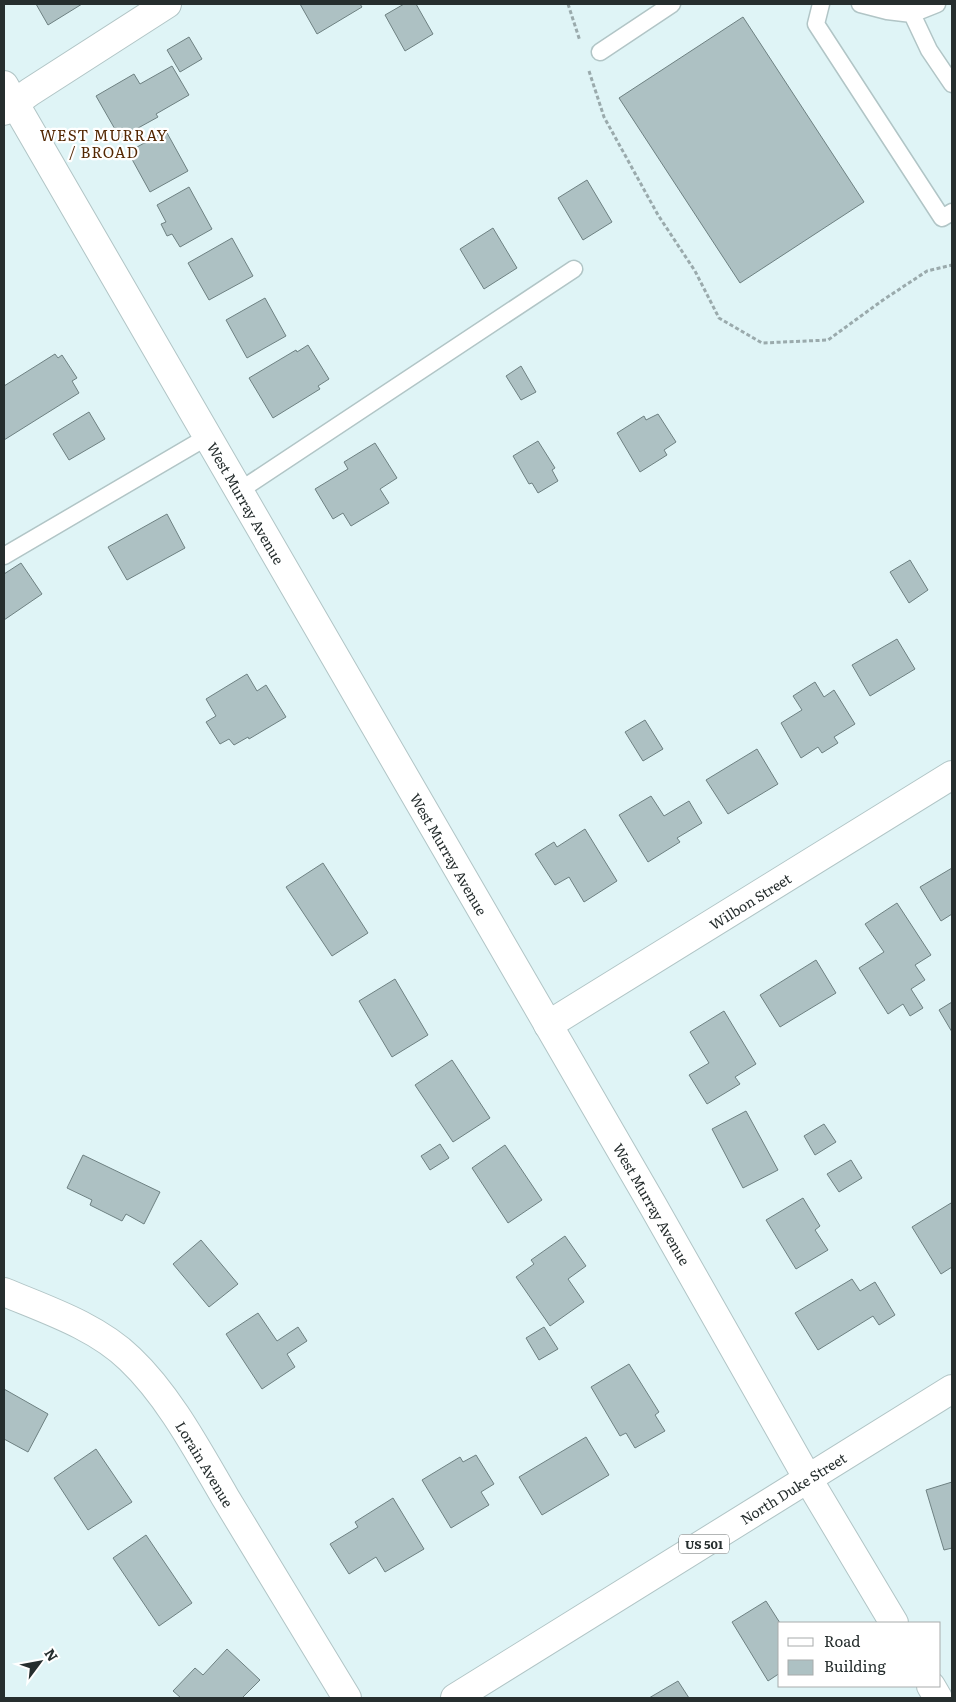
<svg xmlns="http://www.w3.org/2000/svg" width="956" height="1702" font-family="Literata,serif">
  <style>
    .building { fill: #adc1c3; stroke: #6e8182 }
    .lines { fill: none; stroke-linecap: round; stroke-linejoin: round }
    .service-casing { stroke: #b1c5c6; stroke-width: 19 }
    .minor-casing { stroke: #b1c5c6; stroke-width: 30 }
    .tertiary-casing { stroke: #b1c5c6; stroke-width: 30 }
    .trunk-casing { stroke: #b1c5c6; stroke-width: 30 }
    .path { stroke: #9aaaac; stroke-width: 3; stroke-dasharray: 4 2.5; stroke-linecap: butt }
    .service { stroke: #fff; stroke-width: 16 }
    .minor { stroke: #fff; stroke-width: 28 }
    .tertiary { stroke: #fff; stroke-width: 28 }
    .trunk { stroke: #fff; stroke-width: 28 }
    .labels { text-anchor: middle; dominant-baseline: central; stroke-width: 4.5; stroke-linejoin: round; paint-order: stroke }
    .shield { fill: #fff; stroke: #676d6d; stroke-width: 1 }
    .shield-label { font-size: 12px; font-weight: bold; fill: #262e2e }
    .street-label { font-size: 14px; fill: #262e2e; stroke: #fff }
    .neighbourhood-label { font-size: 15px; letter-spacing: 1px; fill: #532702; stroke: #fff }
  </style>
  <rect width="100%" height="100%" fill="#dff4f6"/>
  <path class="building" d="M36,4h46l-34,21z
    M300,4h60l2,3 -45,27z
    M404,4h12l17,30 -28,17 -20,-36z
    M743,17l121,185 -124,81 -121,-185z
    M189,37l13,22 -22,13 -13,-22z
    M172,66l17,29 -33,19 2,3 -38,21 -24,-42 38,-22 6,10z
    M166,131l22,40 -38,21 -22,-40z
    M587,180l25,42 -29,18 -25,-42z
    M189,187l23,42 -32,18 -8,-13 -5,2 -6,-12 5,-2 -9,-17z
    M493,228l24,40 -33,21 -24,-40z
    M232,238l21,38 -44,24 -21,-37z
    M265,298l21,38 -39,22 -21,-38z
    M308,345l21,34 -11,7 2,3 -47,29 -24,-40 47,-28 1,2z
    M55,354l3,4 4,-3 15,23 -5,3 7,12 -75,47v-54z
    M521,366l15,26 -15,8 -15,-24z
    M89,412l16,27 -36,21 -16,-26z
    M658,414l18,28 -12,8 3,5 -27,17 -23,-39 27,-17 2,4z
    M538,441l17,27 -3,2 6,11 -20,12 -6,-10 -3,1 -16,-28z
    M375,443l22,35 -17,11 9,14 -38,23 -8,-13 -10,6 -18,-30 33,-20 -4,-7z
    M167,514l18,34 -58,32 -19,-33z
    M910,560l18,30 -19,13 -19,-31z
    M21,563l21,31 -38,26v-46z
    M897,639l18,30 -45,27 -18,-31z
    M247,674l10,17 9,-6 20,32 -37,22 -1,-2 -14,8 -5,-6 -9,5 -14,-22 10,-6 -10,-17z
    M815,682l9,15 10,-7 21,34 -21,13 4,6 -16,10 -4,-6 -17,11 -20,-35 21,-13 -9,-14z
    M645,720l18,29 -20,12 -18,-29z
    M757,749l21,35 -50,30 -22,-34z
    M651,796l13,20 25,-15 13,22 -25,15 3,4 -32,20 -29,-47z
    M585,829l32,52 -33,21 -15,-25 -14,8 -20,-31 19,-12 3,5z
    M323,863l45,70 -36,23 -46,-69z
    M952,868v46l-11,7 -21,-34z
    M897,903l34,52 -16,10 10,15 -14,9 12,19 -13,8 -7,-12 -15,10 -29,-46 25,-16 -19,-28z
    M816,960l20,33 -56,34 -20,-32z
    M395,979l33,56 -36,22 -33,-56z
    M952,1002v30l-13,-22z
    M724,1011l32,53 -21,13 5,7 -33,20 -18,-29 20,-12 -19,-31z
    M452,1060l38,58 -37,24 -38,-57z
    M746,1111l32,59 -35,18 -31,-59z
    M824,1124l12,18 -21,13 -11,-19z
    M440,1144l9,14 -19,12 -9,-14z
    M505,1145l37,55 -34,23 -36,-55z
    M83,1155l77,37 -16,32 -18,-10 -4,7 -32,-16 2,-5 -25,-12z
    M851,1160l11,18 -23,14 -12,-18z
    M803,1198l17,28 -5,4 13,20 -32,19 -30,-49z
    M951,1203l1,3v61l-11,7 -29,-47z
    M565,1236l21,30 -18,13 16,23 -34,24 -34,-49 18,-13 -3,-4z
    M201,1240l37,44 -29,23 -36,-43z
    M852,1279l8,12 15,-9 20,33 -16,10 -6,-9 -55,34 -23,-37z
    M258,1313l19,28 21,-14 9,14 -20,13 8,13 -33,22 -36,-55z
    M544,1327l14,22 -19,11 -13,-22z
    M629,1364l30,48 -4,3 10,16 -30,17 -9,-15 -6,3 -29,-49z
    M4,1389l44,25 -20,38 -24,-13z
    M586,1437l23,38 -67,40 -23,-38z
    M96,1449l36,53 -44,28 -34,-52z
    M476,1455l18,29 -13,8 8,13 -38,23 -29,-48 38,-23 3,5z
    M952,1482v66l-8,2 -18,-60z
    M393,1498l31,51 -39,23 -9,-15 -27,17 -19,-30 28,-17 -3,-5z
    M146,1535l46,68 -33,23 -46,-68z
    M766,1601l14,22v50l-12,8 -36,-59z
    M227,1649l33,31 -18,18h-61l-8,-7 22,-23 8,7z
    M678,1681l11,17h-40z"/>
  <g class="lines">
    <defs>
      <path id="service" d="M821,4l-5,20 126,194 10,-6
        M860,4l27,7 25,3 17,36 23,34
        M913,4l-1,10 25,-10
        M600,52l72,-48
        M239,491l335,-222
        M4,556l203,-119"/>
      <path id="minor" d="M4,111l26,-19 137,-88
        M548,1025l404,-250
        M4,1292c43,18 92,34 126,67 39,37 68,92 95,138 41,67 81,134 122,201"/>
      <path id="tertiary" d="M4,85l648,1119 156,275 86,144
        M931,1686l7,12"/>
      <path id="trunk" d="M455,1698l497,-309"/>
    </defs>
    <use href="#service" class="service-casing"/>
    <use href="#minor" class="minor-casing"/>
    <use href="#tertiary" class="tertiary-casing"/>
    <use href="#trunk" class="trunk-casing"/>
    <path class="path" d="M568,4l12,37
      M589,71l15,46 54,98 37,56 24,47 43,25 66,-3 55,-40 44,-29 25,-6"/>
    <use href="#service" class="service"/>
    <use href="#minor" class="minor"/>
    <use href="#tertiary" class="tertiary"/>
    <use href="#trunk" class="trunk"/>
  </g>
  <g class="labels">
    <rect class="shield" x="679" y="1534.5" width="50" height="19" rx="4"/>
    <g class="shield-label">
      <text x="704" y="1544">US 501</text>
    </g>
    <g class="street-label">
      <text transform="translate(246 503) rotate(60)">West Murray Avenue</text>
      <text transform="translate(449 854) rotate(60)">West Murray Avenue</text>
      <text transform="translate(750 901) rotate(-32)">Wilbon Street</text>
      <text transform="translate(652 1204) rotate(60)">West Murray Avenue</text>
      <text transform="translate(205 1464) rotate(59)">Lorain Avenue</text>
      <text transform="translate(793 1488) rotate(-32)">North Duke Street</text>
    </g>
    <g class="neighbourhood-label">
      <text x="104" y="134">WEST MURRAY<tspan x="104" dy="17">/ BROAD</tspan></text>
    </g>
  </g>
  <rect width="956" height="1702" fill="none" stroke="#262e2e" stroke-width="10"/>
  <rect x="778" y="1622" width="162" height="65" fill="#ffffff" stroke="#a8abab"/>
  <rect x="788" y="1638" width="25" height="8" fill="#ffffff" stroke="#a8abab"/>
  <text x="824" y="1647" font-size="15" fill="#262e2e">Road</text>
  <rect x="788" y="1660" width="25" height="15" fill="#adc1c3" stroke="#a8abab"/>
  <text x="824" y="1672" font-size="15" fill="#262e2e">Building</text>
  <g transform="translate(40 1662) rotate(58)" stroke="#ffffff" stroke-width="4" paint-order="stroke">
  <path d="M0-4L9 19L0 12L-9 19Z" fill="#262e2e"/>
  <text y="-8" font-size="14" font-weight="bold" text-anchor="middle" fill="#262e2e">N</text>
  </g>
</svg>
